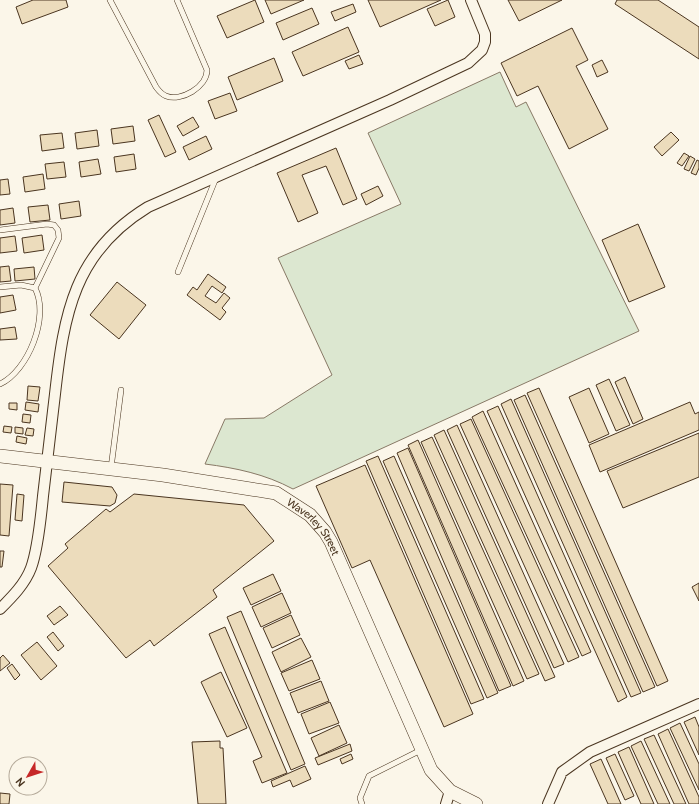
<svg xmlns="http://www.w3.org/2000/svg" width="699" height="804" font-family="Cabin,sans-serif">
  <style>
    .green { fill: #dce7d0; stroke: #887966 }
    .building { fill: #ecdcbc; stroke: #4a3520 }
    .lines { fill: none; stroke-linecap: round; stroke-linejoin: round }
    .lane-casing { stroke: #4a3520; stroke-width: 6 }
    .street-casing { stroke: #4a3520; stroke-width: 12 }
    .secondary-casing { stroke: #4a3520; stroke-width: 14 }
    .lane { stroke: #fbf6e9; stroke-width: 5 }
    .street { stroke: #fbf6e9; stroke-width: 10 }
    .secondary { stroke: #fbf6e9; stroke-width: 13 }
    .labels { text-anchor: middle; dominant-baseline: central; stroke-width: 3; stroke-linejoin: round; paint-order: stroke }
    .street-label { font-size: 11px; fill: #4a3520; stroke: #fbf6e9 }
  </style>
  <rect width="100%" height="100%" fill="#fbf6e9"/>
  <path class="green" d="M500,72l16,35 10,-5 113,229 -346,158c-28,-15 -57,-21 -88,-25l20,-45 39,-1 68,-43 -54,-117 123,-54 -33,-71z"/>
  <path class="building" d="M33,0h33l2,7 -46,17 -6,-17z
    M255,0l9,22 -37,16 -10,-22z
    M265,0h39l-33,14z
    M368,0h73l-61,27z
    M448,0l7,17 -20,9 -8,-17z
    M508,0h54l-43,21z
    M617,0h41l41,27v32l-84,-55z
    M353,4l3,8 -21,9 -4,-9z
    M312,8l7,16 -36,16 -7,-17z
    M348,27l11,25 -56,24 -11,-24z
    M572,28l16,32 -12,6 32,63 -39,20 -31,-63 -21,10 -16,-33z
    M359,55l4,9 -14,5 -4,-8z
    M274,58l9,23 -46,19 -9,-23z
    M602,60l6,12 -11,5 -5,-12z
    M230,93l7,18 -22,8 -7,-18z
    M159,115l17,37 -11,5 -17,-37z
    M193,117l6,10 -16,9 -6,-10z
    M133,126l2,15 -22,3 -2,-15z
    M97,130l2,16 -22,3 -2,-16z
    M671,132l8,8 -17,16 -8,-9z
    M62,133l2,15 -22,3 -2,-16z
    M206,136l6,13 -23,11 -6,-13z
    M336,148l21,51 -14,6 -17,-39 -24,9 16,38 -20,9 -21,-49z
    M684,153l5,3 -7,10 -5,-3z
    M134,154l2,15 -20,3 -2,-15z
    M690,156l5,3 -6,12 -5,-2z
    M98,159l3,15 -20,3 -2,-15z
    M697,160l2,1v7l-3,7 -5,-2z
    M64,162l2,15 -19,2 -2,-15z
    M43,174l2,15 -20,3 -2,-15z
    M8,179l2,15 -10,1v-15z
    M378,186l5,10 -17,9 -5,-11z
    M79,201l2,15 -20,3 -2,-15z
    M48,205l2,15 -20,2 -2,-15z
    M13,208l2,15 -15,2v-15z
    M638,224l27,63 -36,15 -27,-62z
    M42,235l2,15 -20,3 -2,-15z
    M15,236l2,15 -17,2v-15z
    M9,266l2,15 -11,1v-15z
    M34,267l1,12 -20,2 -1,-12z
    M208,274l18,13 -4,6 -10,-7 -7,10 11,7 8,-10 6,5 -8,10 4,4 -6,8 -33,-25 6,-8 4,3z
    M117,282l29,23 -27,34 -29,-24z
    M13,295l3,15 -16,3v-16z
    M15,327l2,12 -17,1v-11z
    M625,377l18,42 -10,5 -18,-42z
    M609,379l21,46 -14,6 -20,-46z
    M28,386l12,1 -2,14 -11,-1z
    M539,388l129,293 -11,5 -130,-293z
    M589,388l20,46 -20,9 -20,-46z
    M525,395l130,292 -12,5 -129,-292z
    M511,399l130,294 -10,4 -130,-293z
    M26,402l13,2 -1,8 -13,-2z
    M690,402l5,12 4,-2v18l-99,42 -11,-27z
    M9,403h8v7l-8,-1z
    M498,406l129,291 -9,5 -131,-291z
    M483,411l108,241 -9,4 -110,-239z
    M23,414l8,1 -1,8 -8,-1z
    M471,419l108,238 -11,5 -108,-238z
    M457,425l107,239 -10,4 -107,-238z
    M4,426l8,1 -1,6 -8,-1z
    M15,427l8,1v6l-8,-1z
    M27,428l7,1 -1,7 -8,-1z
    M444,430l111,247 -10,4 -111,-246z
    M699,433v44l-76,31 -16,-37z
    M17,436l10,2 -1,6 -10,-2z
    M432,437l107,237 -12,5 -106,-237z
    M418,440l106,241 -11,5 -105,-241z
    M408,448l103,238 -12,5 -102,-238z
    M378,456l106,243 -13,5 -105,-243z
    M394,456l104,237 -11,5 -104,-237z
    M365,465l108,249 -29,13 -74,-167 -18,8 -36,-82z
    M64,482l48,5 5,8 -2,8 -5,3 -48,-4z
    M0,484l13,1 -4,51 -9,-1z
    M17,494l7,1 -2,26 -7,-1z
    M134,494l110,11 30,36 -61,49 4,7 -63,49 -4,-6 -24,18 -78,-92 20,-18 -3,-4 41,-35 4,3z
    M0,551h4l-2,16h-2z
    M273,574l8,17 -30,14 -8,-17z
    M699,583v18l-7,-14z
    M282,593l9,20 -30,14 -9,-20z
    M60,606l8,9 -14,10 -7,-9z
    M241,611l64,153 -14,6 -64,-153z
    M291,615l9,20 -28,13 -9,-20z
    M225,627l62,146 -25,10 -9,-22 9,-4 -53,-123z
    M53,632l11,14 -6,5 -11,-14z
    M301,638l10,19 -30,15 -9,-20z
    M37,642l20,24 -16,14 -20,-25z
    M3,655l7,8 -10,8v-13z
    M312,660l8,19 -31,12 -8,-18z
    M12,664l8,11 -5,5 -8,-12z
    M221,672l26,56 -20,9 -26,-55z
    M321,681l8,20 -31,12 -8,-20z
    M330,702l9,21 -30,11 -8,-20z
    M695,717l4,10v28l-15,-33z
    M680,723l19,41v26l-29,-62z
    M339,725l8,18 -28,13 -8,-18z
    M668,729l31,68v7h-10l-31,-70z
    M654,735l32,69h-12l-30,-65z
    M220,741v7h3l3,56h-28l-6,-62z
    M641,741l29,63h-12l-27,-58z
    M350,744l2,7 -34,14 -3,-7z
    M629,747l25,57h-13l-23,-52z
    M351,754l2,5 -11,5 -2,-5z
    M615,754l19,42 -9,4 -19,-42z
    M601,759l20,45h-13l-18,-40z
    M305,766l6,13 -18,8 -3,-7 -17,7 -2,-6z
    M0,793l10,1 -1,10h-9z"/>
  <g class="lines">
    <defs>
      <path id="lane" d="M110,0l46,87c3,4 5,7 10,9 15,6 41,-9 41,-26l-30,-70
        M0,230l47,-6 7,1 4,5 1,8 -24,50
        M178,272l38,-94
        M0,287l21,-2 14,3c15,29 -7,83 -35,96
        M111,468l10,-78
        M362,804l-2,-6 9,-22 52,-26"/>
      <path id="street" d="M0,609c12,-12 25,-25 31,-41 7,-19 10,-51 12,-72 4,-34 8,-68 12,-102 9,-80 19,-142 93,-187l242,-107 78,-37 14,-13 3,-8v-8l-14,-34
        M446,804l4,-13
        M548,804l14,-32 28,-20 109,-48"/>
      <g id="secondary">
        <path id="s1" d="M0,456l163,19 113,18 34,22 15,17 6,10 100,228 19,21 26,13"/>
      </g>
    </defs>
    <use href="#lane" class="lane-casing"/>
    <use href="#street" class="street-casing"/>
    <use href="#secondary" class="secondary-casing"/>
    <use href="#lane" class="lane"/>
    <use href="#street" class="street"/>
    <use href="#secondary" class="secondary"/>
  </g>
  <g class="labels">
    <g class="street-label">
      <text stroke="none"><textPath href="#s1" startOffset="330">Waverley Street</textPath></text>
    </g>
  </g>
  <g transform="translate(28 776) rotate(231)"><circle r="19" fill="#fbf6e9" stroke="#b4a999"/>
  <path d="M0-3L7 15L0 10L-7 15Z" fill="#c62828"/>
  <text y="-6" font-size="11" font-weight="bold" text-anchor="middle" fill="#4a3520">N</text>
  </g>
</svg>
